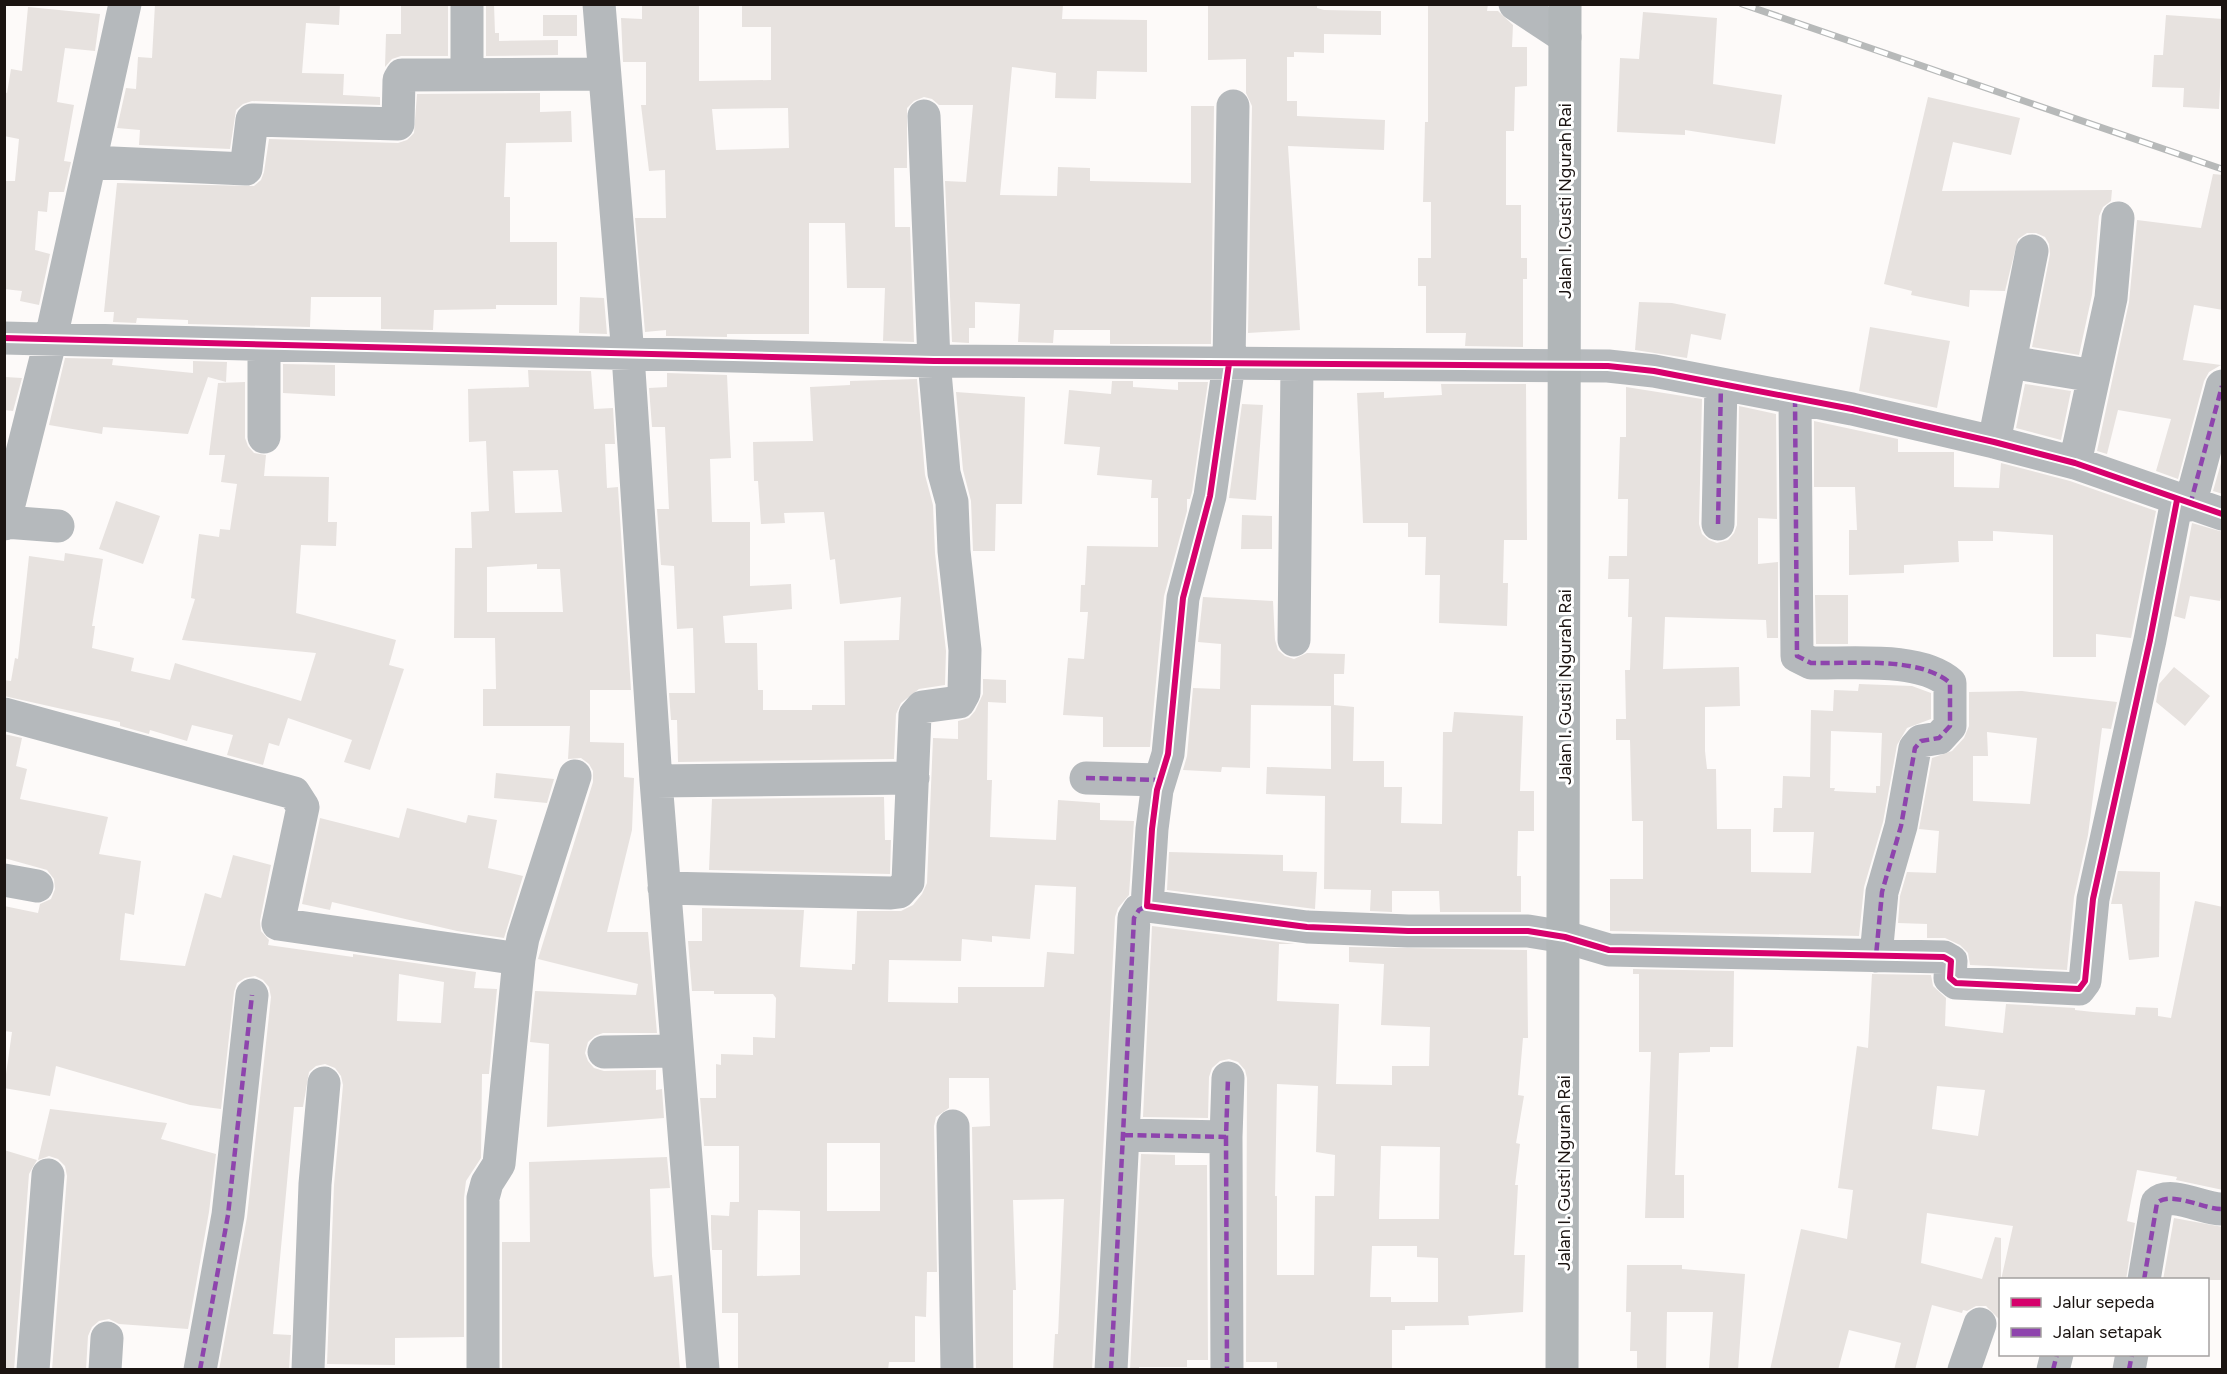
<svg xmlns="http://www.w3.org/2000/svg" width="2227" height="1374" font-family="Figtree,sans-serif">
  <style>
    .building { fill: #e7e2df; fill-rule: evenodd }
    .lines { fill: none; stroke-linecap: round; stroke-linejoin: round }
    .minor { stroke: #b5b9bc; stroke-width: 33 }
    .highway { stroke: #b1b6b8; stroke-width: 33 }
    .rail-casing { stroke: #b7b9b9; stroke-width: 7 }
    .rail { stroke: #fff; stroke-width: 4.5; stroke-dasharray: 14; stroke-linecap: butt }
    .quiet { stroke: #8e44ad; stroke-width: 4.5; stroke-dasharray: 9 4.5; stroke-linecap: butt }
    .cycleway-casing { stroke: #fff; stroke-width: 10 }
    .cycleway { stroke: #d6006c; stroke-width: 6 }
    .labels { text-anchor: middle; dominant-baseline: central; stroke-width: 6; stroke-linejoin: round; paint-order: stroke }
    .street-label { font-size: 18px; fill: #1b1411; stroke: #fff }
  </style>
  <rect width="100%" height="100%" fill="#fdfaf9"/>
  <path class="building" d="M155,4h185l-1,21 -33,-2 -4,50 42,1 -1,21 37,2v8l-128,-4 -9,3 -7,6 -6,39 -91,-4 1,-15 -23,-2 9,-40 10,1 2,-32 14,1z
    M401,4h47v52h-47l-9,3 -7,8 1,-33h15z
    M486,4h8l1,29h4v8l59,-1v15l-72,1z
    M642,4h57v77l72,-1v-53h-29v-23h321l-1,15 85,1v52l-50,-1 -1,28 -41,-1 1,-25 -44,-6 -12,128 57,1 1,-29 32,1v13l101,2v-77h23l-3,238h-101v-14h-56l-1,13 -35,-1 2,-38 -45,-2v26h-6v15l-17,-1 -7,-161 21,1 7,-77h-34l-7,-6 -8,-2 -10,4 -7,7v60h-13l1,59h15l4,115 -31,-1 2,-53h-38l-2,-65h-36v111h-82v3l-61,-1v-6l-21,2 -10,-114h31l-1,-48 -16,1 -8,-66h5v-43h-23l-2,-44 21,1zM788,108l1,40 -73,2 -4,-41z
    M1208,4h109v4l7,2 57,1v24l-57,-1v19l-30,-1v5h-7v44h10v15l88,4 -1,30 -96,-4 12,184 -52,3 4,-227 -6,-13v-34l-38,1z
    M1428,4h60l-1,7h11l15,14 -1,22h15v39l-12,1 -1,44h-8v74h15v53h6v21h-4v68l-58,-1 1,-13h-40v-47h-8v-28h13v-56h-8l2,-80h3z
    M28,7l72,7 -5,37 -30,-3 -8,54 17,3 -10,56 7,1 -7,30h-15l-2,20 -9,-1 -3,39 15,4 -11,51 -19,-4 2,-10 -18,-2v-108h11l4,-42 -15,-3v-44l3,1 4,-24 11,2z
    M1643,12l74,6 -4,66 69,11 -7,49 -90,-14v5l-68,-3 3,-74 19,1z
    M543,15h34v21h-34z
    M2166,15l57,4 -4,90 -36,-2 1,-19 -32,-1 2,-32h9z
    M540,93v19l31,-1 1,31 -66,1 -2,54h6v45h47v63h-61v4l-62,1 -1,20 -52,-1v-32h-70l-1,30 -122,-3v-4l-51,-2 -1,5 -23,-1 1,-10h-10l13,-129 137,3 7,-6 3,-8 5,-33 129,4 9,-3 7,-7 3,-39z
    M1928,97l92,21 -9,37 -58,-13 -11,49 170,-1 -1,11 -8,6 -4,9 -7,79 -13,60 -47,-8 18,-93 -1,-10 -4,-7 -9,-4h-9l-9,6 -13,52 -35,-1 -1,17 -58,-12 1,-4 -28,-7z
    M2213,174l10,1v135l-29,-5 -11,55 38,5 -12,7 -5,9 -26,98 -22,-8 15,-52 -53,-9 -11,44 -10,-3 32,-149 8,-82 64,8z
    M580,297l24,1 3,36 -28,-1z
    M1639,302l33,1 54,11 -5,26 -30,-6 -4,24 -52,-8z
    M1870,327l80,14 -13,67 -78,-17z
    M65,358l48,1 -1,6 81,8v-12l34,1 -1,20 -18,-5 -20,57 -85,-7 -1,7 -53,-9z
    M283,364l52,1v31l-52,-3z
    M528,370l63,1 3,38 19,-1 2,36h-10l2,44 11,-1 13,203h-41v52l34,1v34l10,1 -2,52 -25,102h41l9,101h-54l-8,3 -7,6 -3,11 3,8 6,7 10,3 52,-1v20l6,-1 2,29 -117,9 2,-83 -19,-2 5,-51 101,4 2,-11 -100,-25 55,-177v-11l-4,-7 -8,-6 -13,1 2,-33h-87v-37h13l-1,-51h-41l1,-90h17l-1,-36 18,-1 -3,-70 -17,1 -1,-53 61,-2zM558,470l4,42 -47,1 -2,-42zM537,564v5h23l3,43h-76v-45z
    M667,373l60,2 4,83 -21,1 2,63h38v64l41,-2 1,25 -69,7 2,27h32l1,47h5v20h49v-5h33l-1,-64 55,-1 2,-43 -61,7 -5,-45 -5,1 -6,-48 -40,1 1,10 -24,1 -3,-43h-4l-1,-39 60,-1 -3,-54 40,-2v-4l67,-2 8,96 8,30 2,48 11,98 -1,34 -26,4 -18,14 -5,11 -2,45 -216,3 -1,-42h-6l-2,-27h26l-2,-65 -16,1 -3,-63 -13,-1 -4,-56h12l-4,-82h-13l-3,-39 18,-1z
    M5,377l17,1 -9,33 -9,-1z
    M1112,381h21v6l45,3v-8h30l-16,110 -2,7h-3v12l-23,85 -14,151h-47v-30l-40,-2 5,-57 16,1 4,-47h-8l1,-27h4l2,-39 71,1v-49h-7l1,-18 -55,-5 3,-28 -36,-3 5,-54 42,4z
    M245,382v56l3,8 6,7 12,2 -2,21 65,1 -1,45h9l-1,24 -35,-1 -5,68 100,27 -7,25 15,4 -34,101 -26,-8 8,-22 -64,-22 -9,28 -10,-3 -6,22 -36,-10 6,-20 -41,-10 -5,16 -37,-11 -1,4 -29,-8v-4l-116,-26v-16l7,1 4,-23 3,1 11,-103 35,5 1,-8 38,6 -11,67h3l-3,22 42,10 -3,13 39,9 5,-17 126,38 15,-48 -134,-13 13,-41 -4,-1 8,-64 20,3 1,-8 10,1 7,-46 -16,-2 4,-27h-16l9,-72z
    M1441,384h85l1,156h-23l-1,43h5l-1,43 -68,-3 1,-48h-15l1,-38h-18v-14h-45l-6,-130 27,-1v6l58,-3z
    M2025,384l46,7 -10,49 -45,-12z
    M1626,387l76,12 -3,125 3,10 7,6 8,3 11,-3 6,-7 3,-8 2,-119 37,8 1,105 -19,-1v46l20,-2v76h-11l-1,-18 -101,-3 -2,52 76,-2 1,39 -35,1v44l2,18h9l1,60h34v43l60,1 3,-41h-41l1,-24h8l1,-32 27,1 1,-67 22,1 1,-21 24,1 1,-7 53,2 19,7v26l-24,9 -10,17 -14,77 -19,65 -5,49 -249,-5v-52h33v-58h-11l-2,-81h-14v-21h10l-1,-49h5l2,-53h-4l1,-38h-21l1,-23h18l1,-57h-10l2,-62h6zM1831,731l51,2 -2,53h-4v7l-42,-2 1,-3h-5z
    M956,392l69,5 -3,107h-26l-1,47h-22l-2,-50 -8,-31z
    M1242,404l21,1 -7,95 -27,-2z
    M1814,421l84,18v13h56v35l45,1 2,-25 69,18 86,30 -25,127 -35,-4v23h-43v-122l-60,-4v10h-35l1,21 -55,3v8l-55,2v-45h8l-2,-43h-41z
    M2223,456v38l-10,-3z
    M116,501l44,15 -17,48 -44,-15z
    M1242,515l30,1v33h-31z
    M2192,523l31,9v58l-3,11 -30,-5 -5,23 -11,-3z
    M1815,595h33v49h-32z
    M1203,597l70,4 2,39 3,10 7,6 9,3 13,-6 38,1 -1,20h-10v31l20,2 -1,54h31v26h18l-1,36 41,1 1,-92h9l2,-20 69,4 -3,75h14v40h-16l-1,45h4v36h-81l-1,-21h-47v21l-22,-1 1,-21 -47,-1 1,-93 -59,-2 1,-27 64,2v-63l-80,-1 -1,63 -28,-1 -1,5 -38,-2 4,-14 6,-68 27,1 1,-45 -23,-2z
    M2174,667l36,29 -25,30 -29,-24 3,-18z
    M983,679l23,1v23l-18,-1 -1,78h5l-2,57 66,3 2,-40 42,3v17l34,1 -5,74 -11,13 -3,9 -23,453h-39l2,-36h3l6,-135 -51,1 3,90h-3v80h-37l-4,-243 18,-1 -1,-48h-40v30l-13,9 -2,9 3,146h-10l-1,45 -11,-1v46h-26l-1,8 -150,-2v-55h-16v-63h-10l-1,-22v-13l18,1 1,-14h9v-56h-35l-4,-48h16v-34l5,1v-11l32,1v-18l22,1 1,-40 -3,-4h-59v-3h-22l-4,-50h14v-33l102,2 -4,57 52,3v-6h3l2,-53h44l12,-6 9,-11 5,-11 6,-145 25,1v-18l11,-3 6,-7 8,-17zM1035,885l41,2 -2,67 -27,-2 -3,35h-86v16l-70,-1 1,-42 72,1 1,-22 30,3v-6l38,3zM827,1143h53v68h-53zM758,1210l42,1v64l-43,1z
    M2022,691l95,11 -6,27 -9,-1 -14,107 -14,62 -7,73 -97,-5 -2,-12 -8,-8 -15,-7h-18v-14l-29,-1 2,-27 7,-24 29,1 3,-42 -20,-2 13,-71 20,-7 12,-13 5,-12v-34zM1987,732l50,6 -7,66 -57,-3v-45h15z
    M4,734l18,4 -6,28 11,3 -7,30 88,18 -9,37 42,7 -7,54 -9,-2 -5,47 65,6 20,-73 16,5 12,-43 38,10 -11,56 1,10 8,9 -1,5 85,12v-3l123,18 -2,16 23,1 -8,85h-7l-1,84 -15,23 -2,17v139l-69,1v27l-68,-1 7,-179 9,-100 -2,-9 -6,-8 -10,-4 -9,2 -7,6 -6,35h-9l-21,227 18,1 -2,35h-70l28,-153 24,-220 -2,-10 -6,-7 -8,-4 -10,2 -8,5 -3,9 -13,117 -31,-4 -134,-39 -6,30 -46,-8 8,-56 -8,-1v-125l34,7 2,-9 11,-5 4,-10 -1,-10 -7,-9 -43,-12zM399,974l45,8 -3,41 -44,-2z
    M496,773l58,6 -7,24 -53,-5z
    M884,797l1,43h6l-1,34 -181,-4 3,-71z
    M407,808l59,15 2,-8 29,5 -9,48 35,8 -19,62 -47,-7 -125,-29 -2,8 -28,-6 18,-86 79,20z
    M1169,852l114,3v16l34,1 -2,37 -148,-19z
    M2118,871l42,1 -1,85 -30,3 -7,-56h-11z
    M2195,901l28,6v283l-47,-10 1,-3 -40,-7 -10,51 8,2 -9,57h-125l12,-54 -86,-13 -6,50 61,16 13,-42 6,1v83l-15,-15h-10l-9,5 -4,-1 -1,3 -30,-8 -17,65h-21l7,-27 -52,-13 -11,40h-68l31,-141 46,10 6,-49 -15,-2 19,-142 11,2 4,-74 59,1 2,11 13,12 -1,28 58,7 3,-29 69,4v2l18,2 42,3 1,-8 22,1v8l13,2zM1937,1086l48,4 -7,46 -46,-7z
    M1152,926l143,18h-16l-2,57 62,3 -3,80 56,1v-19h37l1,-39 -49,-2 3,-61 -35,-2v-15l178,3 1,88h-5l-5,57 6,1 -8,47 4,1 -5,41h3l-4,70h11l-2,57 -55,4 1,9 -64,1v4h-13v40h-115v-8h-31l1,-284 -2,-8 -7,-8 -9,-3 -9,2 -8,7 -3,9 -1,41 -65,-1zM1277,1084l41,2 -2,66 19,3 -1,41h-19l-1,79h-37v-79h-2zM1381,1146l59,1 -1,72h-60zM1372,1246h45v11l21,1v44h-47v-5h-21z
    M1633,969l101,2 -1,76h-23v5l-31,1 -4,122h9v43h-39l6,-166h-12v-78h-6z
    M50,1109l117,14 -6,16 55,15 -7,58 -21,117 -69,-5 -10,-5 -10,2 -7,6 -4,9 -2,34h-34l15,-194 -2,-10 -7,-7 -9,-3 -11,4z
    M4,1150l33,10 -8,14 -15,196h-10z
    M1141,1154l34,1v10h32l1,195h-21v7h-48v3h-9z
    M667,1157l3,31 -20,1 2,67 2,21 18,-2 8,95h-178v-128h28l-1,-80z
    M2174,1218l49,9v53h-60z
    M1627,1265h55v4l63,5 -7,96 -29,-2 4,-56h-46l-1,58h-29v-19h-7l1,-39h-5z"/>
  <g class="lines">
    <path class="minor" d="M467,4v70
      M599,4l29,351 28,426 47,589
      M1515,4l50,33
      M1233,106l-4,258 -19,132 -27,102 -15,156 -11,36 -5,39 -5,77 160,21 101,4h120l37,6 44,13 335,7 7,4 -1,17 6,5 123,6 6,-8 8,-82 57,-259 27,-140
      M90,162l156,7 6,-49 146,4 1,-44 3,-5 202,-1
      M4,338l930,23 674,5 46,5 198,38 142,33 81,21 147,51
      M264,345v92
      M2010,362l72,12
      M1795,398l2,258 14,7c39,1 109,-7 139,20v43l-11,12 -18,3 -6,7 -14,78 -19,66 -6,64
      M1994,442l38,-191
      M2075,463l36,-165 7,-80
      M2190,505l32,-119
      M5,522l53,4
      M4,524l47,-186 74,-334
      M1718,524l3,-140
      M1294,640l3,-276
      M4,714l290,79 9,14 -25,117 241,35
      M1086,778l74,2
      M656,781l257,-3
      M4,880l33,6
      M664,888l227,5 8,-1 9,-10 7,-167 7,-8 37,-5 5,-9 1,-43 -11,-99 -2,-49 -8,-29 -10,-112 -10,-245
      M604,1052l73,-1
      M953,1126l4,244
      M1124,1135l102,2 2,-59
      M1226,1137l1,233
      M2144,1280l13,-77c13,-13 49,7 65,6
      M33,1370l15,-195
      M105,1370l2,-32
      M200,1370l28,-155 24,-220
      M308,1370l7,-186 9,-101
      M483,1370v-172l4,-15 12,-19 20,-205 4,-21 52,-162
      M1111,1370l23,-452 5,-8 8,-4
      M1964,1370l16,-46
      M2053,1370l4,-16
      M2129,1370l3,-16"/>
    <path class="highway" d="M1562,1370l3,-1366"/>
    <defs>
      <path id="rail" d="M1742,4l480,165"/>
    </defs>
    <use href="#rail" class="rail-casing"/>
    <use href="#rail" class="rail"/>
    <path class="quiet" d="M1795,398l2,258 14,7c39,1 109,-7 139,20v43l-11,12 -18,3 -6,7 -14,78 -19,66 -6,64
      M2190,505l32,-119
      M1718,524l3,-140
      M1086,778l74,2
      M1124,1135l102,2 2,-59
      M1226,1137l1,233
      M2144,1280l13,-77c13,-13 49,7 65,6
      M200,1370l28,-155 24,-220
      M1111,1370l23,-452 5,-8 8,-4
      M2053,1370l4,-16
      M2129,1370l3,-16"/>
    <defs>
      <path id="cycleway" d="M4,338l930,23 674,5 46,5 198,38 142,33 81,21 147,51
        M1229,364l-19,132 -27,102 -15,156 -11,36 -5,39 -5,77 160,21 101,4h120l37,6 44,13 335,7 7,4 -1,17 6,5 123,6 6,-8 8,-82 57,-259 27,-140"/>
    </defs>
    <use href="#cycleway" class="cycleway-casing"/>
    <use href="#cycleway" class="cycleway"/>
  </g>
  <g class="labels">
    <g class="street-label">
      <text transform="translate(1565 201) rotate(-90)">Jalan I. Gusti Ngurah Rai</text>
      <text transform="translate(1565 687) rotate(-90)">Jalan I. Gusti Ngurah Rai</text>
      <text transform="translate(1564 1173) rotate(-90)">Jalan I. Gusti Ngurah Rai</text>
    </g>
  </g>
  <rect width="2227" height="1374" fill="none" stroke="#1b1411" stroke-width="12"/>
  <rect x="1999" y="1278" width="210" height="78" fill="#ffffff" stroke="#a4a1a0" stroke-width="1.5"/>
  <rect x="2011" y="1298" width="30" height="9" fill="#d6006c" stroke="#a4a1a0" stroke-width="1.5"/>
  <text x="2053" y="1308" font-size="18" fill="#1b1411">Jalur sepeda</text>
  <rect x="2011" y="1328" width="30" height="9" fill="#8e44ad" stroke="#a4a1a0" stroke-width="1.5"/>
  <text x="2053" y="1338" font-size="18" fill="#1b1411">Jalan setapak</text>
</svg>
